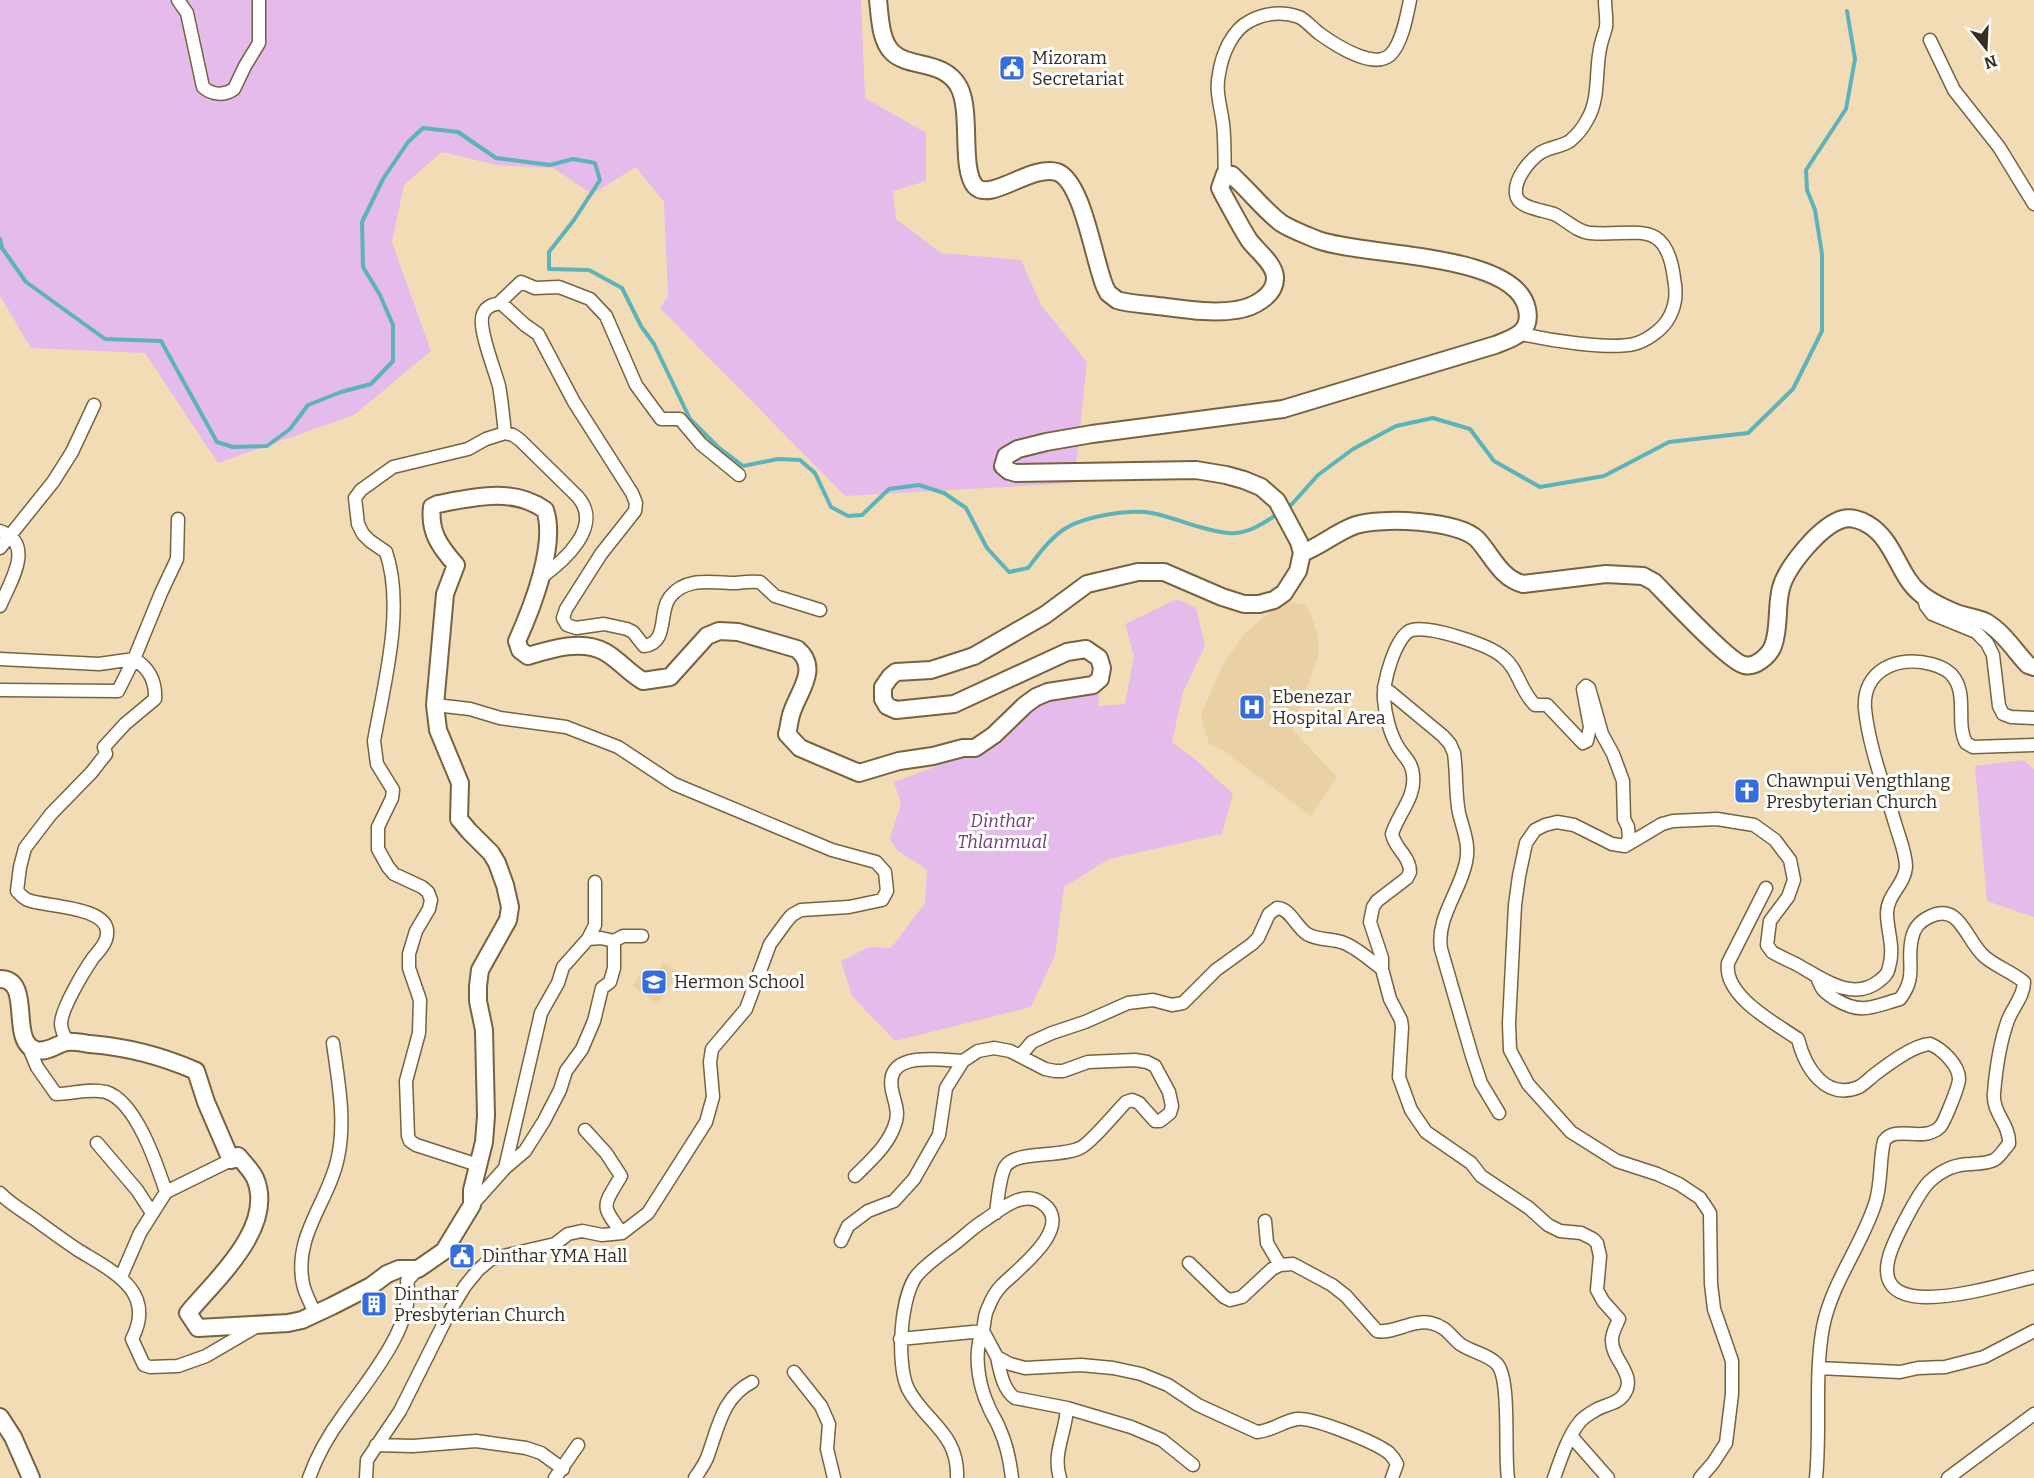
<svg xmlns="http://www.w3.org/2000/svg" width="2034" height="1478" font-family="Bitter,serif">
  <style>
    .built { fill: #ead1a4 }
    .green { fill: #e4bbeb }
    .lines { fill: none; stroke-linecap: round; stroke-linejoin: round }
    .stream { stroke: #5cb3b9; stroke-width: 4 }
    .street-casing { stroke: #766340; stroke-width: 15 }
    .secondary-casing { stroke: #766340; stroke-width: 20 }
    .street { stroke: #fff; stroke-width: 12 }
    .secondary { stroke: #fff; stroke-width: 16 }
    .labels { text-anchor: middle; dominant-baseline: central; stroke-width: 6; stroke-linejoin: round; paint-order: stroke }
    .poi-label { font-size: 18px; fill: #362e1f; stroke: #fff; text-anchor: start }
    .park-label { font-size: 18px; font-style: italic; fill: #713c7a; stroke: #fff }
  </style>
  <rect width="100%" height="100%" fill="#f2dcb6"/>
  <path class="built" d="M1293,602l13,3 7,14 5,18v19l-26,73 45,48 -26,39 -87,-65 -15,-7 -8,-29 20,-47 23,-34 34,-29z
    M663,962l16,11 -21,31 -26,-18 10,-14 10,7z"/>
  <path class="green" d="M0,0h861l4,98 61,35v48l-33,10 3,28 45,34 80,7 20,45 46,57 -13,121 -229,13 -185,-188 8,-12 -4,-94 -28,-35 -44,27 -39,-26 -57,-3 -54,-13 -38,33 -12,57 39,109 -77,64 -136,48 -73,-110 -114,-5 -31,-52z
    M1177,599l19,9 9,38 -22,46 -11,50 25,19 36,33 -11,40 -113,25 -45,28 -9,68 -24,52 -136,34 -43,-45 -11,-35 28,-14 22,1 34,-45 2,-33 -30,-20 -7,-12 11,-34 -7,-22 95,-35 52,-47 59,-13 -2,19 27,-2 9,-48 -9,-32z
    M2023,760l11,9v148l-47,-16 -12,-135z"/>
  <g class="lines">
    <path class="stream" d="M0,239l2,9 24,34 79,57 56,2 56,101 16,5 34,-1 23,-17 18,-24 33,-13 30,-8 22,-23v-36l-13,-30 -17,-28 -1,-45 21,-43 25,-37 15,-14 35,4 38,26 54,7 23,-6 22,4 5,17 -26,40 -25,32v17l40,1 33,18 19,38 13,18 36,75 28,28 25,19 35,-7 22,1 15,13 16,34 17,9 14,-1 27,-26 30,-4 25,8 22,15 21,40 22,24 19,-4c11,-14 23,-31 38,-40 20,-12 63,-19 86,-15 25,5 50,18 76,20 19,2 36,-10 51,-20
      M1285,509l7,-5 26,-29 35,-26 43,-23 37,-8 37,11 24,32 46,26 64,-11 65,-34 79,-9 45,-44 29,-58v-77l-7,-44 -8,-20 -1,-20 40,-61 9,-50 -8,-48"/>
    <defs>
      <path id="street" d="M178,0l9,13 16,74c9,8 21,9 31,2l11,-23 14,-23v-43
        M1930,40l24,50 45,57 35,57
        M1225,174c-1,-17 0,-34 -2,-50 -2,-17 -8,-33 -4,-50 3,-20 13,-44 31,-53 14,-8 33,-10 49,-4 7,3 14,12 21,17 14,10 53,36 70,21 12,-11 17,-40 20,-55
        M498,304l23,-22 14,6 24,-1 31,12 16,17 30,69 25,34h19l21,25 38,31
        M1521,334c27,6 87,16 113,10 12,-3 26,-13 33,-23 9,-14 10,-27 7,-43 -8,-62 -39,-41 -84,-45 -13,-1 -25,-14 -36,-19 -11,-4 -37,-6 -38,-20 -2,-15 13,-33 24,-41 9,-6 21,-6 30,-12 7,-6 13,-13 17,-21 13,-21 8,-48 13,-71 1,-7 4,-14 6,-22 1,-9 -1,-18 -1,-27
        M0,531c36,13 10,51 0,75
        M0,548l53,-66 19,-30 22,-47
        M539,579c24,-17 66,-53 38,-83l-57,-56 -7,-5 -8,-2c-2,-16 -3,-31 -6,-47 -4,-16 -22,-59 -16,-72 3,-8 12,-11 19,-10l23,21 13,9 36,68 58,91 4,10 -1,8 -34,43 -35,55 -3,9 4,7 9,3 28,-4 23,5 6,3 11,14c25,-3 14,-34 26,-49 16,-21 44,-14 66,-14 8,-1 16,-2 24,-1l15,14 45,14
        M1923,596l3,10 6,8 44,18 11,11 6,12 6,51 4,8 8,3 23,1
        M0,659l99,5 35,-5c15,9 22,23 21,40l-30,25 -21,23 2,7 -15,19 -40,41 -26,34 -5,19 -3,24c3,3 7,8 11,9 17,7 82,6 79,34 0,9 -9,18 -14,24 -9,13 -32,51 -32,66 0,6 4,13 6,18
        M1384,687l59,49 7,8 4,9c3,20 1,40 5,60 4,17 11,31 7,49 -6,30 -30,56 -25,87l31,107 9,27 18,30
        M0,690l118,1 16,-32 27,-66 16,-34 1,-40
        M1766,888l-38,75c-5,33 47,60 70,76 7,28 27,62 61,48 5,-3 10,-8 15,-12 13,-10 39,-30 56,-31 12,5 29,21 29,35 0,7 -15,44 -19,48 -2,2 -5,4 -8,5 -15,7 -38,-6 -48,9 -5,21 -2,43 -9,63 -14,43 -43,78 -52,123 -9,49 -2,101 -7,151
        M588,939l13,-1 13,3 9,-5h19
        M1817,977c5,13 6,14 18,22 26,16 37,8 65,0 18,-24 6,-36 12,-61 2,-10 7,-16 17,-21 32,-16 37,25 56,40 12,10 27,15 39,25 0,14 -11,25 -16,38 -8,22 -12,49 -14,73 -2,20 16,31 15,51 -5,5 -9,13 -15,16 -8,4 -15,3 -23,4 -16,0 -29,6 -41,17 -11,10 -32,52 -38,67 -33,84 108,36 142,29
        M27,1043l10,24 19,27c16,0 33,-6 50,-2 30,9 51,73 60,100
        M1020,1056l12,-14 20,-9 33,-11 43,-19 25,-3 19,5 11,-2 33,-33 36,-26 6,-6 11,-24 8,-6c13,0 19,19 30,26 12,7 25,4 37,9 13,5 26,17 38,26
        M585,1130l21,23 15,23c-18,31 -21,28 1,57
        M97,1143l40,47 15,23
        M478,1165l-62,-20 -6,-4 -2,-5 -2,-55 13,-48 1,-33 -11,-32v-14l7,-23 13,-22 2,-9 -3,-8 -6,-5 -28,-13 -6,-7 -10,-18v-22l14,-29 1,-8 -16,-26 -3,-23c10,-57 31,-133 12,-189l-16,-11 -7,-7 -5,-10 -3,-26 6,-8 32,-23 75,-18 18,-10 19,-6
        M505,1168l20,-17 19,-30 16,-31 6,-19 16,-22 12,-28 8,-33 8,-6 4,-14v-27
        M855,1176c16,-16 35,-32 41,-55 3,-11 -2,-20 -4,-31 -8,-40 46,-30 71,-29
        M0,1193c9,10 22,17 33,25 15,11 30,22 45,32 34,21 79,41 54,89l12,26 6,2 28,-1 28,-10 53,-31
        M472,1205l33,-37 36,-155 17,-30 5,-16 25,-28 7,-14v-43
        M1265,1221l2,22 13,22
        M841,1241l7,-15 20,-15 26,-10 20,-22 25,-44 7,-47 17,-27 15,-10 16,-3 16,3 35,18 10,2h8l25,-9 47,-2 12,2 8,4 14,26 3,14 -2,7 -10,8h-5l-16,-18 -7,-3 -6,2c-10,10 -36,42 -46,46 -21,10 -65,2 -75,19 -6,12 -7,32 -9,46
        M1189,1263l35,34 6,3 12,-3 30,-28 8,-4 13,-1 39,21 14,11 31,35c17,3 35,-12 54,-8 16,4 18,12 29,21 11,8 28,10 37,20 14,15 7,90 11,114
        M121,1277l19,-44 26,-41 65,-32
        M315,1313c-4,-9 -10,-19 -12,-29 -10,-49 26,-82 35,-127 8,-37 0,-77 -5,-114
        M983,1331l14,26 13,7 15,4 56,-3 32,3 28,6 27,11 30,20 59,27c15,-1 26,-11 40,-13 16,-2 78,23 92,34 3,3 6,7 8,11l-5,14
        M900,1339l83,-8
        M997,1357c3,14 6,33 18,41l52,10 64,19 31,13 31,25
        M1819,1368l81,4 18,-4 27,-1 39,-10 50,-26
        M794,1372l27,34 8,18 -2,25 7,29
        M1572,1437l36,41
        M376,1445l37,1 63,-5 50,7 15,5 22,16
        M309,1478c8,-23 21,-45 35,-64 24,-34 72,-90 63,-133l11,-12
        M366,1478l1,-18 33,-49 51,-102 14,-23 13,-16 13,-11 64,-15 13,-10 14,-3 20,4 20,-2 26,-20 58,-91 7,-25 -3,-35 2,-13 34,-40 24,-65 16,-22 6,-7 9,-5 48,-3 33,-7 5,-9 -2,-19 -9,-10 -44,-12 -158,-66 -56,-37 -52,-20 -66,-9 -30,-9 -35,-4
        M555,1478l23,-33
        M695,1478c4,-6 9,-13 12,-20 11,-29 15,-61 45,-76
        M957,1478c2,-45 -32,-56 -49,-89 -12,-24 -8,-95 10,-115 10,-11 23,-20 35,-29 11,-8 20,-18 32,-25 15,-10 38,-31 57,-17 34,23 -24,66 -40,82 -6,6 -11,15 -14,23 -4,7 -3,14 -5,22 -1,4 -4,8 -4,13 -4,19 1,45 9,62 3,9 9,16 12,25 7,15 10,31 12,48
        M1060,1478c-8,-24 6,-46 7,-70
        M1554,1478c6,-17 14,-42 25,-55 3,-5 10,-9 15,-12 10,-7 24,-6 31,-18 11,-19 -13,-33 -13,-52 -1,-6 4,-15 7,-22l-16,-18 -6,-11 3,-34 -3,-13 -4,-4 -12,-6 -21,-2 -12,-6 -19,-17 -48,-32 -10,-13 -45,-31 -15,-22 -12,-33 3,-50 -1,-7 -11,-21 -8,-30v-11l-12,-36 3,-15 4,-6 30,-23 3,-6c0,-16 -15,-23 -18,-38 6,-20 24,-37 21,-59 -1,-13 -9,-18 -15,-28 -8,-13 -13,-33 -14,-48 -2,-15 12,-65 28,-69 19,-4 76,14 91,27 16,13 16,32 32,48h12l36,38 4,-2 3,-14 -7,-38 3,-3 3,2 13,46 11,20 10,27 1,38 4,8 1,11 -4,8
        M1700,1478l13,-15 13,-20 6,-49v-33l-18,-52 -3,-25 -1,-71 -10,-15 -21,-14 -22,-10 -40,-13 -46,-29 -43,-48 -18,-34 -1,-27 6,-118 4,-29 7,-33 9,-13 10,-5 12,-3 17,3 38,19 13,2 37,-22 11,-3 44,-2 37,6 21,15 15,20 4,20 -6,17 -18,24 -3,24 5,7c8,5 16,8 24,12 24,13 56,39 83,17 5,-4 9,-7 10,-14 6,-19 -2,-36 -2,-54 0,-18 18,-29 19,-46 0,-14 -7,-30 -11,-44 -11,-37 -26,-76 -30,-114 -3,-39 33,-54 66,-45 7,2 14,4 20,10 18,19 4,48 15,69l7,4 61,-2
        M1948,1478l86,-64"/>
      <path id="secondary" d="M1302,553c19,-7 34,-21 54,-28 25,-8 102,-5 121,14 15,16 23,39 46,45l83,-10 37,2 11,6c15,15 75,80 90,83 11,3 25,-9 29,-19 7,-18 3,-40 8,-58 6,-22 40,-63 62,-69 8,-2 19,1 26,6 25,15 30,51 51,68 10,9 24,15 36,20 10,4 21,4 30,9 17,10 29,29 42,43l6,2
        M0,979c34,0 8,63 36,71 12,3 20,-6 31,-8 7,-1 16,1 23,2 37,3 72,12 106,27l10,31 25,58 7,-4c6,7 13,14 17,22 21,49 -39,101 -67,135l10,15 90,-5 14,-3 30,-14 39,-20 16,-12 12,-5h19l26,-18 28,-46v-15l12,-48 2,-26 -2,-86 -6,-29v-15l2,-16 28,-50 2,-13 -5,-22 -8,-22 -6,-10 -22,-22 -10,-12 1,-36 -22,-53 -3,-25 10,-111 11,-29c-16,-18 -27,-33 -24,-58l6,-3c36,-7 75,-17 107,6 12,34 -13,98 -28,131l3,9 8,6c23,-7 54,-17 77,-4 14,8 24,21 38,29l27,-4 37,-41 12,-5 19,1 59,17c24,20 0,44 -6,66 -2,6 -2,13 -4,19l13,14 59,25 40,-12 34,-5 30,-8h12l19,-13 31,-30 11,-8 12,-5 45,-7 7,-6 2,-11 -3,-10 -13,-9 -19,3 -113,52 -58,6 -9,-4 -4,-7v-12l7,-10 6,-5 35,-2 43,-14 71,-41 42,-31 51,-12h26l58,25 22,7h15l15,-4 10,-7 14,-22 4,-18 -3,-11 -22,-41 -16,-14 -17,-7 -18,-5 -30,-5 -180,3 -7,-2 -6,-5 3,-10 12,-7 28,-7 46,-8 191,-25 212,-64c18,-7 37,-12 32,-36 -11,-57 -162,-52 -209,-69 -12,-5 -26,-10 -37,-17 -16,-12 -29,-29 -43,-42l-6,-6 -7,-1 -5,14 4,8c8,14 16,30 25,44 8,11 25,23 26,37 1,19 -23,31 -39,33 -25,4 -53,-1 -78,-4 -14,-2 -28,-2 -41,-6l-9,-7 -3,-6c-11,-25 -22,-106 -48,-115 -26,-8 -67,31 -82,14 -15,-18 -3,-74 -16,-99 -15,-28 -50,-18 -67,-35 -12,-12 -12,-36 -14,-52
        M0,1417l13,20 18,41"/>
    </defs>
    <use href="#street" class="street-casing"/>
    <use href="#secondary" class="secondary-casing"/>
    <use href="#street" class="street"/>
    <use href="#secondary" class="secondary"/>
  </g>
  <defs>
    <symbol id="civic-square" viewBox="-11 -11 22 22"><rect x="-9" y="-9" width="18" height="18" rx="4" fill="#346edd" stroke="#fff"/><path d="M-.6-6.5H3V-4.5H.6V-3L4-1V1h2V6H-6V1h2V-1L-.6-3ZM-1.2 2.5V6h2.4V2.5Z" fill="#fff"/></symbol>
    <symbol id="hospital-square" viewBox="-11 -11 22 22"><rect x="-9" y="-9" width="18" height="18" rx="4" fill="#346edd" stroke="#fff"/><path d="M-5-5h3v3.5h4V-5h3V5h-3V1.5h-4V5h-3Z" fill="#fff"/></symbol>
    <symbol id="church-square" viewBox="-11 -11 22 22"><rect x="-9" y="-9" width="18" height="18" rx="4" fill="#346edd" stroke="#fff"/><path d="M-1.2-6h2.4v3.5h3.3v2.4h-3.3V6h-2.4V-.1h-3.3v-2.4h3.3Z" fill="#fff"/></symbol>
    <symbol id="school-square" viewBox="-11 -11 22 22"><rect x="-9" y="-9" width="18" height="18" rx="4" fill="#346edd" stroke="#fff"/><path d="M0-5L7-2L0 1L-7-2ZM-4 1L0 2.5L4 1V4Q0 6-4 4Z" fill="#fff"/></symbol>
    <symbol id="building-square" viewBox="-11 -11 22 22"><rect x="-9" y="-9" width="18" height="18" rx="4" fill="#346edd" stroke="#fff"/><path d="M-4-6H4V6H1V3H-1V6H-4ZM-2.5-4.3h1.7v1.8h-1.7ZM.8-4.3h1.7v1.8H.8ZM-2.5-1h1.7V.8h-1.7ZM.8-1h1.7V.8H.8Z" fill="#fff"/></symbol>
  </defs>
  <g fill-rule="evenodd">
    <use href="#civic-square" x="997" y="53" width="30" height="30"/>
    <use href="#hospital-square" x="1237" y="692" width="30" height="30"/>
    <use href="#church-square" x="1732" y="776" width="30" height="30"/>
    <use href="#school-square" x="639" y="967" width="30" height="30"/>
    <use href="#civic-square" x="447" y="1241" width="30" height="30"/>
    <use href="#building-square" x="359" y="1289" width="30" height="30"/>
  </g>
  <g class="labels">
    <g class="poi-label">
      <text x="1032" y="58">Mizoram<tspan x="1032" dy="21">Secretariat</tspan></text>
      <text x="1272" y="697">Ebenezar<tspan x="1272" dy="21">Hospital Area</tspan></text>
      <text x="1766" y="781">Chawnpui Vengthlang<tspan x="1766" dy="21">Presbyterian Church</tspan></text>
      <text x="674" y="982">Hermon School</text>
      <text x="482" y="1256">Dinthar YMA Hall</text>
      <text x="394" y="1294">Dinthar<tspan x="394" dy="21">Presbyterian Church</tspan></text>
    </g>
    <g class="park-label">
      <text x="1002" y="821">Dinthar<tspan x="1002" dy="21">Thlanmual</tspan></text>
    </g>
  </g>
  <g transform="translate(1986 48) rotate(162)" stroke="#ffffff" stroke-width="4.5" paint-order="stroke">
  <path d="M0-4.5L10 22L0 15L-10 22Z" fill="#362e1f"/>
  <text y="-9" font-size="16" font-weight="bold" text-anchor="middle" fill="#362e1f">N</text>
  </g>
</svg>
